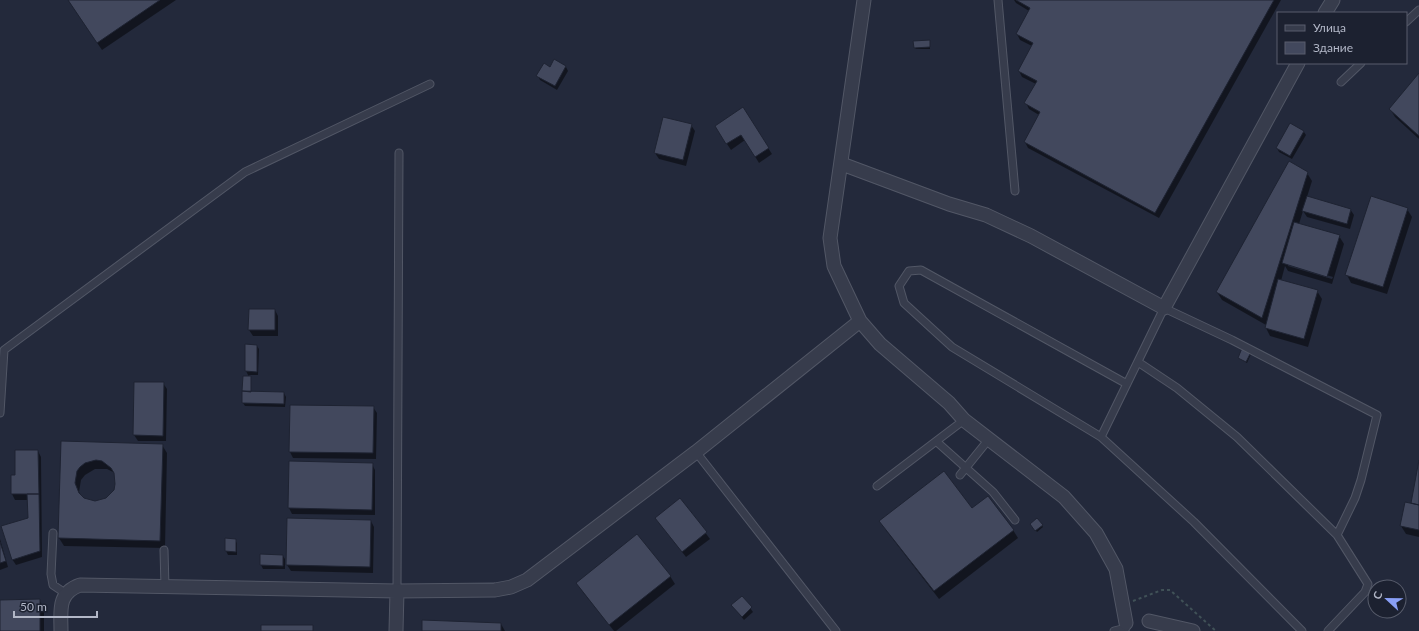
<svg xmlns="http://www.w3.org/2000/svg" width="1419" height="631" font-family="Lato,sans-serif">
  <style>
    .shadow { fill: #0007; fill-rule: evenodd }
    .building { fill: #42485d; stroke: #1e2332; fill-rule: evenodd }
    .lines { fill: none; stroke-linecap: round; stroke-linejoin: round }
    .lane-casing { stroke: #525766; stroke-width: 9 }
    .street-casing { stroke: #525766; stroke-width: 15 }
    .path { stroke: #405157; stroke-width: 2; stroke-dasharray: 3 3; stroke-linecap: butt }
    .lane { stroke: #373c4c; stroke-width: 7 }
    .street { stroke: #373c4c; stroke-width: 13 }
  </style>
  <rect width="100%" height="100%" fill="#23293b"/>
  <path class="shadow" d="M68,0h108l-74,50z
    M1014,0h267l-122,218 -131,-70 -3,-6 14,-27 -10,-6 -3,-6 10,-19 -14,-7 -3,-6 13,-25 -12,-6 -3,-6 12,-23 -13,-8z
    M930,42v7h-14l-1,-1z
    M555,61l11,6 2,4 -11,19 -17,-10 -2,-4 12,-8z
    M1419,75v64l-24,-22 -5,-8z
    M743,109l29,45 -13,9 -14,-23 -14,10 -12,-18z
    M691,125l4,6 -9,35 -27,-7 -4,-6z
    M1304,132l2,3 -14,24 -13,-7 -2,-4z
    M1307,173l5,8 -5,16 43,12 4,6 -4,14 -43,-12 -4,-6 -4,13 40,12 5,8 -12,40 -44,-13 -3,-5 -4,15 36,10 5,8 -14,48 -38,-11 -4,-8v-3l-44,-25 -5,-8zM1288,264l45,13 -1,2 -44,-13z
    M1407,209l5,8 -25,77 -36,-11 -4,-8z
    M275,310l3,6v20h-25l-4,-6z
    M246,345l11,1 2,3 -1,26h-9l2,3v15h33l2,4 -1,10 -40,-1 -2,-3 6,-26 -3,-6z
    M1250,353l1,1 -4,9 -8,-5z
    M163,383l4,6 -1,52h-28l-4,-6z
    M373,407l4,6 -1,46 -83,-1 -3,-6z
    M61,442l101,3 5,8 -2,95 -101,-2 -5,-8zM95,469h12l6,3 3,3 1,9 -6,11 -10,7h-7l-11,-4 -4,-6 2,-12 4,-5z
    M38,451l3,6 1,100 -26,8 -4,-6 17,-40 -1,-19h-13l-3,-6v-18h4z
    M372,464l3,6v45l-83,-1 -3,-6z
    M1419,465v72l-13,-3 -5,-8 10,-22z
    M680,499l30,40 -24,18 -26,-33z
    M972,509l41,21 5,8 -79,61 -54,-70z
    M288,519l83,2 3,6 -1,46 -82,-2 -4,-6z
    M1037,519l6,8 -6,5 -6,-8z
    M0,539l8,28 -8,3z
    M226,539l9,1 2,3v12h-9l-2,-4z
    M261,555l22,1 2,3v10h-22l-2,-4z
    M670,576l5,8 -59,47h-2l-32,-40 -5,-8z
    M742,597l11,15 -9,8 -9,-11z
    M39,600l5,8v23h-44v-30z
    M501,624l4,7h-82z"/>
  <path class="building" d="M68,0h92l-63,43z
    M1016,0h258l-119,213 -131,-71 16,-30 -16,-9 13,-22 -19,-10 15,-28 -17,-9 14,-26z
    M930,40v7l-16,1 -1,-7z
    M554,59l12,7 -11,20 -19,-10 8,-13 6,4z
    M1419,73v63l-30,-27z
    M743,107l26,41 -14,9 -14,-22 -15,9 -11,-18z
    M663,117l29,7 -9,36 -29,-7z
    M1290,123l14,8 -14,25 -14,-8z
    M1289,161l19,11 -46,146 -46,-26z
    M1307,196l44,13 -4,15 -45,-13z
    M1371,196l37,12 -25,79 -38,-12z
    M1294,222l46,13 -13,42 -45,-14z
    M1278,279l40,11 -14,49 -39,-11z
    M249,309h26v21h-27z
    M245,344l12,1v27l-12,-1z
    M1242,348l9,4 -5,10 -8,-4z
    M243,376h8v16l-9,-1z
    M134,382h30l-1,54 -30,-1z
    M242,391l42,1v12l-42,-1z
    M290,405l84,1 -1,47 -84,-1z
    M61,441l102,3 -3,97 -102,-3zM96,460l6,1 9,7 3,5 1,11 -1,6 -8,8 -11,3 -11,-3 -5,-5 -4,-10 2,-12 3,-4 5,-4z
    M15,450h23l1,44h-28v-19h4z
    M1419,460v45l-8,-2z
    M289,461l84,2 -1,47 -84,-2z
    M944,471l28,37 16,-12 26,34 -80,61 -55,-70z
    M27,494h12l1,57 -28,9 -11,-34 27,-8z
    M680,498l27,34 -25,20 -27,-34z
    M1405,502l14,3v25l-19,-4z
    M287,518l84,2 -1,47 -84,-2z
    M1037,518l6,7 -8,6 -5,-7z
    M637,534l34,42 -62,49 -33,-42z
    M225,538l11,1v13l-11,-1z
    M0,542l6,19 -6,2z
    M260,554l23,1v11l-23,-1z
    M742,596l10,11 -10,10 -11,-12z
    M40,599v32h-40v-31z
    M422,620l79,3v8h-79z
    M261,625h52v6h-52z"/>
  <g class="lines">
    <defs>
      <path id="lane" d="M998,0l17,191
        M1406,22l13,-12
        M1341,82l20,-19
        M1138,362l39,26 60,49 100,98
        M0,413l4,-63 241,-178 185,-88
        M1101,437l-149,-90 -48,-44 -5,-17 10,-15 12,-1 206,114
        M937,442l56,50 22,28
        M696,452l140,179
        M960,475l29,-36
        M877,486l87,-66
        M53,533l-2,41 2,11 12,8
        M164,550l1,37
        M397,591l2,-438
        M1114,631l12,-3
        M1302,631l-108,-109 -93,-85 63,-129 68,32 145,75 -16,65 -6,18 -18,37 31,49 -3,8 -37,39"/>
      <path id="street" d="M864,0l-34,238 4,28 26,55 20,23 69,59 15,17 100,77 32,36 20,36 10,54
        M1325,13l8,-13
        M842,164l107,40 37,11 45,21 133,72 134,-245
        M1149,621l44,10
        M61,631c0,-20 -4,-38 19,-46l317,6 98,-1 16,-3 16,-7 169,-128 164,-131
        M396,631l1,-40"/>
    </defs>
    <use href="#lane" class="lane-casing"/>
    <use href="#street" class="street-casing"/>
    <path class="path" d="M1133,601l29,-11h8l46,41"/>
    <use href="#lane" class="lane"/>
    <use href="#street" class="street"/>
  </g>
  <rect x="1277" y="12" width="130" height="52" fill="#1c2130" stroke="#585d6c"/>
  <rect x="1285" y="25" width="20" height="6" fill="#373c4c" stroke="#585d6c"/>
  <text x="1313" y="32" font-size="12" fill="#b2b7c7">Улица</text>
  <rect x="1285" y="42" width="20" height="12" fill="#42485d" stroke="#585d6c"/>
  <text x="1313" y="52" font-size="12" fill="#b2b7c7">Здание</text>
  <g transform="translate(1387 599) rotate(292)"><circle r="19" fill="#1c2130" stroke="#585d6c"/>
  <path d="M0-3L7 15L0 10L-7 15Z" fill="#899ff6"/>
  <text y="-6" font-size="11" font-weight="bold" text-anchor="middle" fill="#b2b7c7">С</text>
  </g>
  <path d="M14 611v6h83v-6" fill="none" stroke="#b2b7c7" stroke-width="2"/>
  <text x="20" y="611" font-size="12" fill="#b2b7c7" stroke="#1c2130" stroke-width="3" paint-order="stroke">50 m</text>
</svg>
